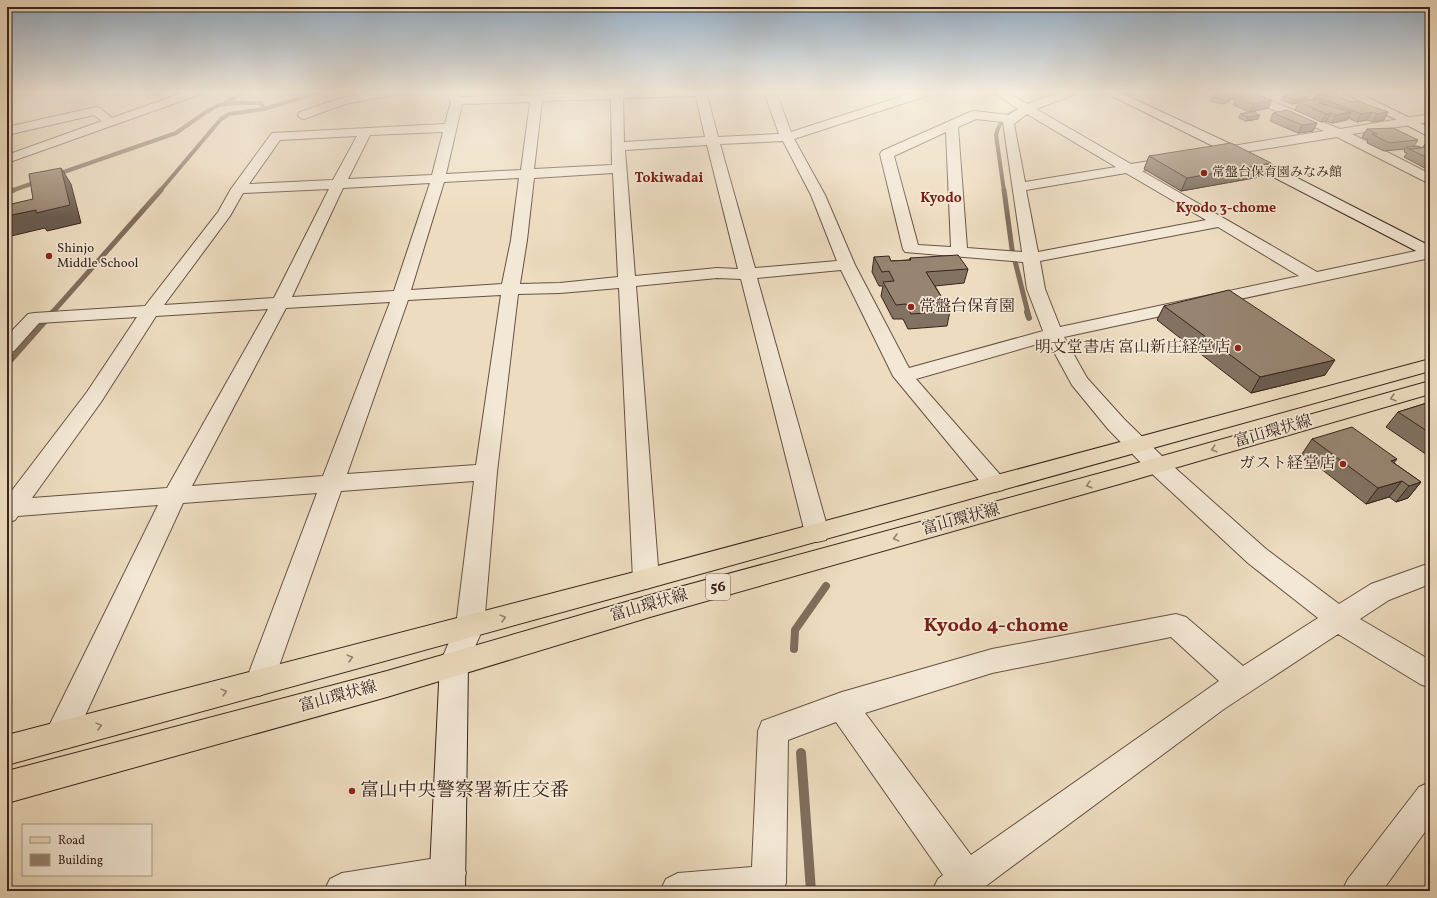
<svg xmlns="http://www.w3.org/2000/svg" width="1437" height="898" font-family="Vollkorn,'Noto Serif JP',serif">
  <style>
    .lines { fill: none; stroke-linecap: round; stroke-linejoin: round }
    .stream-far4 { stroke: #806d5d; stroke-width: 4 }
    .stream-far3 { stroke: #806d5d; stroke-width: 5 }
    .stream-far2 { stroke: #806d5d; stroke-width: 6 }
    .stream-far1 { stroke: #806d5d; stroke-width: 8 }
    .stream { stroke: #806d5d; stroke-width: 10 }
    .street-casing { stroke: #665245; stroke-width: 2 }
    .secondary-casing { stroke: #39241c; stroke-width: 2 }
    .primary-casing { stroke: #39241c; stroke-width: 2 }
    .street { fill: #f3e8d5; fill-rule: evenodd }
    .secondary { fill: #f3e8d5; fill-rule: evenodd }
    .primary { fill: #eddcbf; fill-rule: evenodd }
    .wall { fill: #827261; stroke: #39241c }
    .shaded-wall { fill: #6a5c4f; stroke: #39241c }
    .building { fill: #978471; stroke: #39241c }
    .oneway { stroke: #93806e }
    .poi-dot { fill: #8f2418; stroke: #f3e8d5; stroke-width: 1.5 }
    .labels { text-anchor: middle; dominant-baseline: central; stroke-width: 3.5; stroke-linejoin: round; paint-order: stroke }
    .far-poi-label { font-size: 13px; fill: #39241c; stroke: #f3e8d5; text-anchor: start }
    .far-neighbourhood-label { font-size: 14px; font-weight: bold; fill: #7a1f14; stroke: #f3e8d5 }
    .shield { fill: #f3e8d5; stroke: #715f54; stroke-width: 1 }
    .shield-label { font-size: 15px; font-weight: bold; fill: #39241c }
    .poi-label { font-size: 16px; fill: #39241c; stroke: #f3e8d5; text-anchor: end }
    .street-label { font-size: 16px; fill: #39241c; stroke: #f3e8d5 }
    .near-poi-label { font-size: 19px; fill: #39241c; stroke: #f3e8d5; text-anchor: start }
    .near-neighbourhood-label { font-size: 20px; font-weight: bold; fill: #7a1f14; stroke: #f3e8d5 }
  </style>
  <rect width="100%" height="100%" fill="#eddcbf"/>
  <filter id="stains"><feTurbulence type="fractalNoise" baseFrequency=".005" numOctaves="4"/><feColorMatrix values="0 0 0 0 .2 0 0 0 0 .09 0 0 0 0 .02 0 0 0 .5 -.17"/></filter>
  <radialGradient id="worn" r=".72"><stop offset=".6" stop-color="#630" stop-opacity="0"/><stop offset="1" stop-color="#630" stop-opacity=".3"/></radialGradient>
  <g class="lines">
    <path class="stream-far4" d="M226,102l19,-10
      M55,175l121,-42 30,-21 13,-7 16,-2h26l3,6
      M11,191l28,-10
      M160,191l61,-72 8,-5 35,-5 56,-17
      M1004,191l-8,-56c4,-17 14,-23 30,-29"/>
    <path class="stream-far3" d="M1004,190l8,59 16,64
      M7,192l7,-2
      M52,313l109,-123"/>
    <path class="stream-far2" d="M1027,312l2,6
      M7,364l46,-52"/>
    <path class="stream-far1" d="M794,649l1,-19 31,-44"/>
    <path class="stream" d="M801,753l10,138"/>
    <defs>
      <path id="street" d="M7,92h13l-1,2 -12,2z
        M185,92h17l-1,2 -194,69v-8l95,-34 -8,-6 -87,20v-8l89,-20 4,1 12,10z
        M370,92h27l-5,3 -47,9 -41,15 -4,-1 -2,-3 2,-3 38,-13z
        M445,92h11l4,5 71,-2v-3h12l-1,2 55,-2h114l-4,3 11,42 61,-3 -15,-42h12l15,40 124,-40h15l-1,3 -135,44 31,56 30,70 54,103 134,-37 -16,-42 -4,-27 -118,-10 -2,-3 -23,-95 2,-3 88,-39 4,-1 35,4 9,-6 -25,-17h14l20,12 32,-12h17l-1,2 -39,15 95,55 43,-7 5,1 2,3 -2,3 -37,7 175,101 113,-24v10l-366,79 23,41 37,41 41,40 101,90 73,55 32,-20 59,-21v21l-41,16 -29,19 70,41v28l-10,-4 -82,-50 -114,75 -245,182h-47l6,-12 5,-4 -107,-153 -48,18 -2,143 -3,8h-123l6,-12 12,-6 74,-6 6,-136 4,-10 80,-29 150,-43 184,-35 10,3 57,49 75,-48 -70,-55 -99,-92 -41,-42 -36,-44 -24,-44 -132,38 87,99 4,6 -4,6 -8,2 -8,-2 -94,-114 -52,-106 -84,8 72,255 -3,7 -9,2 -9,-2 -3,-7 -64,-254 -24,-1 -81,8 23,293 -4,7 -9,3 -9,-3 -4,-7 -14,-291 -59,5 -42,1 -21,178 -13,154 -20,46 -10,3 -10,-3 -4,-9 16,-37 18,-145 -133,10 -68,192 -4,9 -10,4 -10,-4 -4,-9 72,-190 -134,10 -112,243 -11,4 -11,-4 -4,-10 4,-10 109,-221 -140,11 -3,4 -8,3v-26l80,-105 50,-75 -98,6 -25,28 -7,2v-17l21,-22 6,-1 111,-7 73,-94 13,-23 41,-56 173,-9 6,-23zM696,96l9,41 -81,5 -1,-44zM611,99l1,66 -78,4 8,-68zM530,102l-9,68 -75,4 16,-70zM1027,114l89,53 -91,15 -11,-58zM976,119l27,3 19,130 -55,-4 -9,-121zM443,132l-11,43 -84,4 22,-44zM946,132l5,115 -33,-2 -24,-89zM357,136l-24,44 -84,4 31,-44zM783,141l28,54 26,66 -82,7 -35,-124zM707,145l31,124 -21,-1 -82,8 -10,-126zM613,173l5,104 -58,6 -40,1 7,-44 7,-62zM1126,173l80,47 -168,32 -12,-62zM519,178l-8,62 -9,44 -91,6 33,-108zM430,183l-36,108 -102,6 51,-109zM329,189l-55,109 -110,7 66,-89 13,-23zM1218,227l81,49 -239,51 -15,-38 -5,-28zM501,295l-25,170 -129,9 61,-174zM390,302l-67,174 -131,10 94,-178zM268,309l-101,179 -135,10 69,-96 55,-86zM1171,637l48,44 -248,174 -106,-142 127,-40z
        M1234,92h16l90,37 90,-15v8l-78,12 78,40v10l-93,-47 -123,20 -5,-1 -2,-3 2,-3 5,-1 110,-18 -89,-37z
        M1430,782v43l-48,66h-40l6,-12 71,-92z
        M449,856l12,5 5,12 -5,12 -12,5 -125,1 6,-12 12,-6z"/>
      <path id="secondary" d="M1104,92h15l118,55 193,99v11l-6,-2 -197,-102z
        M1342,92h15l73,36v9z
        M454,651l10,3 4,9 -3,228h-36l11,-228 4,-9z"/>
      <path id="primary" d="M1430,359v12l-784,218 -639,176v-30l639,-166z
        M1430,381v13l-307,89 -473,134 -263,80 -380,106v-32l380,-100 263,-76 473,-128z"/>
    </defs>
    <use href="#street" class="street-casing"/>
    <use href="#secondary" class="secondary-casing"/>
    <use href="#primary" class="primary-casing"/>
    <use href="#street" class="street"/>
    <use href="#secondary" class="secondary"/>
    <use href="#primary" class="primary"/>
  </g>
  <path class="wall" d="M1226,92l15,4 31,4 -4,8 -16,4 6,7 -12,2 -7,-3 1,-4 9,-2 -16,-7 2,-5 -4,-1 -2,3 -7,2 -12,-3 2,-4 12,-1z
    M1283,96l23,4 8,-1 1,-3 37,6 36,10 -4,8 -11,2 -6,-2 -10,2 -9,-4 -1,2 -15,3 -6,-2 -5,1 -26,-12 3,-7 -6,1 -11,-4z
    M1273,113l44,10 -4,8 -15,2 -28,-12z
    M1367,129l51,11 -4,6 8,2 3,-4 5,-1v28l-26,-14 3,-4 -3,-1 1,-3 -21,2 -17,-8 1,-3 -6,-3z
    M1149,156l122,7 -6,13 -84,15 -37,-22z
    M874,257l17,4 18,-1 1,-2 58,11 -4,14 -29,3 15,25 -3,15 -39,3 -5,-10h-10l-12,-23 2,-10h-4l-7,-14z
    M1164,306l161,69 -74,18 -94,-73z
    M1430,402v55l-44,-30 12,-15z
    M1312,439l82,24 27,19 -13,16 -12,4 -7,-5 -23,7 -64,-50z"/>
  <path class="shaded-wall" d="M1231,98l-2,4 -7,2 2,-4z
    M1308,98l-2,4h-7l-1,1 -6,1 2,-4z
    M1272,100l-4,8 -18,4 3,-8z
    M1351,112l-4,8 -15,3 4,-8z
    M1372,112l-5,8 -10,2 4,-8z
    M1388,112l-4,8 -11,2 4,-8z
    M1331,113l-5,8 -5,1 5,-8z
    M1260,115l-2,4 -12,2 2,-4z
    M1317,123l-4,8 -15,2 4,-8z
    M1271,163l-6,13 -84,15 6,-13z
    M61,168l10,16 10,39 -34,8 -2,-3 -38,9v-21l29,-6z
    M1335,360l-10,15 -74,18 9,-16z
    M1397,459l-13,16 7,-14z
    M1402,481l-13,16 -23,7 12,-16z
    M1421,482l-13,16 -12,4 13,-16z"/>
  <path class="building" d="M1237,92l5,2 -5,2 -11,-3z
    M1296,93l12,5 -14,2 -11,-4z
    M1331,93l21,9 6,-1 30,11 -11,2 -5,-2 -11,2 -46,-18z
    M1219,94l12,4 -7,2 -12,-3z
    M1253,94l19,6 -19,4 -16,-7z
    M1316,99l9,3 -6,1 32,9 -15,3 -5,-2 -5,1 -27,-12z
    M1287,110l30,13 -15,2 -29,-12z
    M1252,112l8,3 -12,2 -8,-3z
    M1393,128l25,12 -29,3 -17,-9h5l-10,-5z
    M1231,143l40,20 -84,15 -38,-22z
    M1430,143v3l-5,-2z
    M1418,146l4,2 -13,1 -3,-2z
    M1426,147l4,2v10l-21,-10z
    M61,168l9,37 -34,8v-3l-29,6v-11l26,-6 -4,-25z
    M958,255l10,14 -42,3 24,39 -39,3 -5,-10 -10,1 -13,-23 11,-1 -5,-10 -7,1 -8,-15 15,-1 2,5 20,-1 -1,-2z
    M1229,290l106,70 -75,17 -96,-71z
    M1430,402v31l-32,-21z
    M1352,427l45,32 -6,2 30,21 -12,4 -7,-5 -24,7 -66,-49z"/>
  <defs><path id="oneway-chevron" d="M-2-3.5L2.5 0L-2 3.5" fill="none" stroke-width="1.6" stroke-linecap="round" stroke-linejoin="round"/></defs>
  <g class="oneway">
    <use href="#oneway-chevron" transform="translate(1393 398) rotate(164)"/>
    <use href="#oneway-chevron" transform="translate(1214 449) rotate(164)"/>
    <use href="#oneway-chevron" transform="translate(1089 485) rotate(164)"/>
    <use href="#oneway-chevron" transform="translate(896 538) rotate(165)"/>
    <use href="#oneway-chevron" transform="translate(503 618) rotate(-15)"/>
    <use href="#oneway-chevron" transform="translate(350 658) rotate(-15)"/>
    <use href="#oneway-chevron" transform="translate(224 692) rotate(-15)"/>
    <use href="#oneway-chevron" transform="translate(99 726) rotate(-15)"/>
  </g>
  <linearGradient id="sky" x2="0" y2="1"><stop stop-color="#91abc2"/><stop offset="0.42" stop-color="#f7efe2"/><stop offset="1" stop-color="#f7efe2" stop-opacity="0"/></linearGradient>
  <rect width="1437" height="218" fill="url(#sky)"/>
  <g class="poi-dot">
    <circle cx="1204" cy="173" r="4"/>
    <circle cx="49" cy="256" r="4"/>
    <circle cx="911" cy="307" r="4"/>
    <circle cx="1238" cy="348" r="4"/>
    <circle cx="1343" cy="464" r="4"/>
    <circle cx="352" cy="791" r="4"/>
  </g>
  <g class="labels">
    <g class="far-poi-label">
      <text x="1212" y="173">常盤台保育園みなみ館</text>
      <text x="57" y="249">Shinjo<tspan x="57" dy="15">Middle School</tspan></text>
    </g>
    <g class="far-neighbourhood-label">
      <text x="669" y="178">Tokiwadai</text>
      <text x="941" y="198">Kyodo</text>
      <text x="1226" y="208">Kyodo 3-chome</text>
    </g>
    <rect class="shield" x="706" y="574" width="24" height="26" rx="3"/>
    <g class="shield-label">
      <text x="718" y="587">56</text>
    </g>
    <g class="poi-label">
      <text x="919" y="307" text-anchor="start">常盤台保育園</text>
      <text x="1230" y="348">明文堂書店 富山新庄経堂店</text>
      <text x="1335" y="464">ガスト経堂店</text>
    </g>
    <g class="street-label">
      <text transform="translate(1273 432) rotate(-16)">富山環状線</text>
      <text transform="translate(961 520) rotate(-15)">富山環状線</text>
      <text transform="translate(649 606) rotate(-16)">富山環状線</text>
      <text transform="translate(338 697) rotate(-15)">富山環状線</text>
    </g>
    <g class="near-poi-label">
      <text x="360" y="791">富山中央警察署新庄交番</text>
    </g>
    <g class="near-neighbourhood-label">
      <text x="996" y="626">Kyodo 4-chome</text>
    </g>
  </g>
  <rect width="1437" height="898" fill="none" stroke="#eddcbf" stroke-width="24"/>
  <rect x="8" y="8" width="1421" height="882" fill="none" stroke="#39241c" stroke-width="2"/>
  <rect x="12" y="12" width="1413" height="874" fill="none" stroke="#39241c"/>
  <rect x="22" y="824" width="130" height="52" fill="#f3e8d5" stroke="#a99a8b"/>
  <rect x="30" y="837" width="20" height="6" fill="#eddcbf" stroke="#a99a8b"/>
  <text x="58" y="844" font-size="12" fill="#39241c">Road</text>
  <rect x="30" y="854" width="20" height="12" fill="#978471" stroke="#a99a8b"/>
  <text x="58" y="864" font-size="12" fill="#39241c">Building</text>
  <rect width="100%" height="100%" filter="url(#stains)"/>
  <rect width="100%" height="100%" fill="url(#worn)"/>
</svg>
